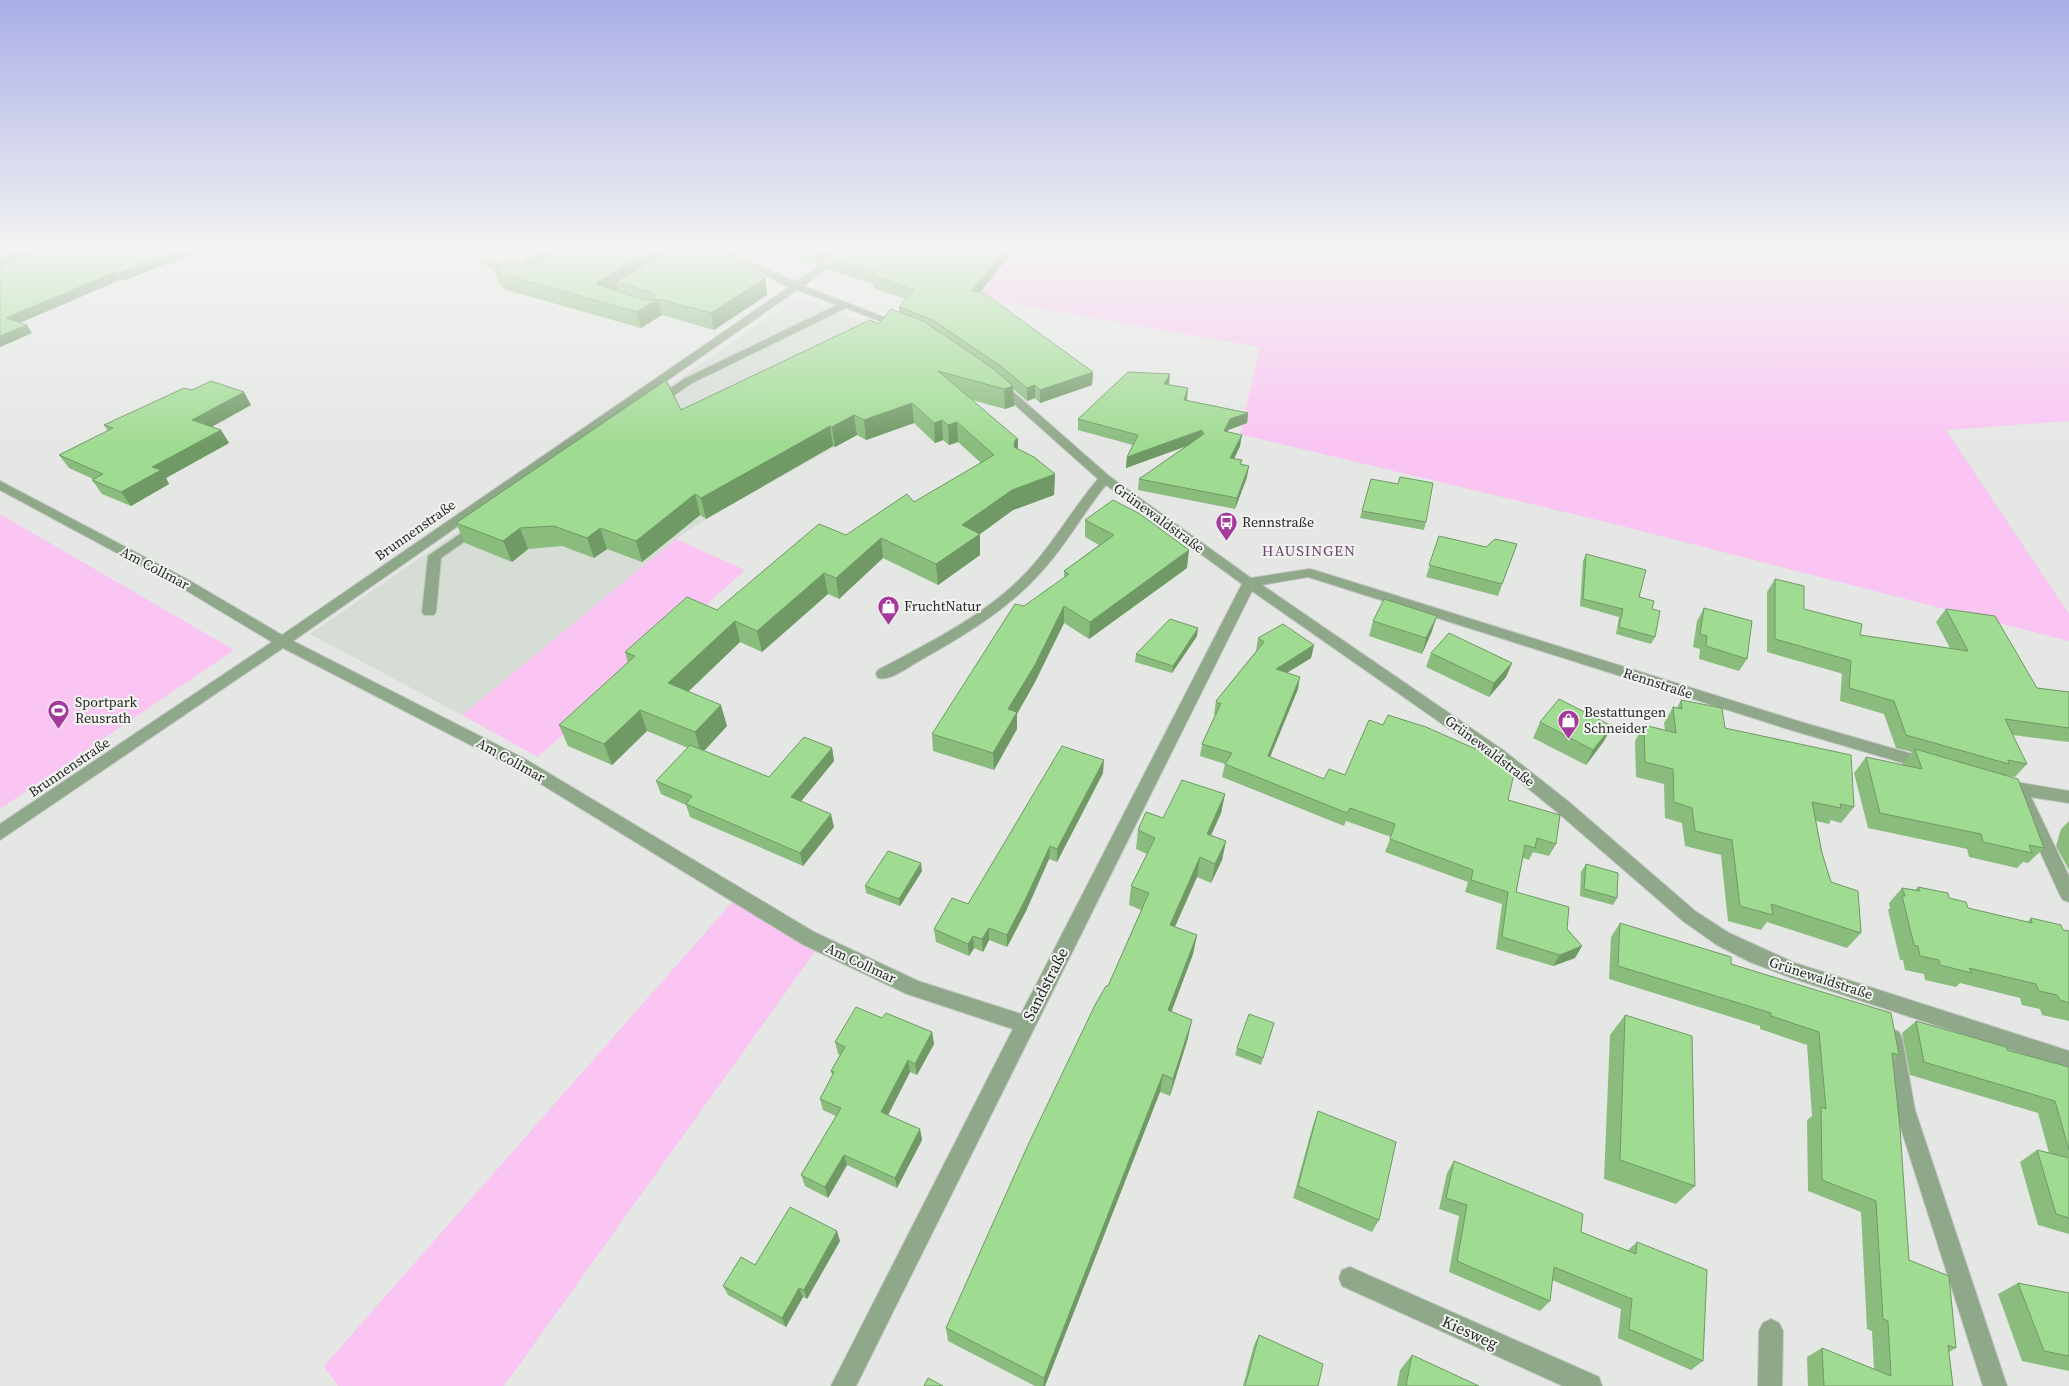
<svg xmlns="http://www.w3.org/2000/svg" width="2069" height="1386" font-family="'Source Serif 4',serif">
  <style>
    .built { fill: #d5ddd4 }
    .green { fill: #fac5f3 }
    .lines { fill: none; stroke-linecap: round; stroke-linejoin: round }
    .minor-casing { stroke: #c2c5c1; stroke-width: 2 }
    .minor { fill: #8fa889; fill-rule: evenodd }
    .wall { fill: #8abc7e }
    .shaded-wall { fill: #709966 }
    .building { fill: #a0db92; stroke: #709966 }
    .labels { text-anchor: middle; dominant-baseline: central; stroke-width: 4; stroke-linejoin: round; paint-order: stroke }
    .street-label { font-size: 14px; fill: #272826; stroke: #f1f4f0 }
    .poi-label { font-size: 14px; fill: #272826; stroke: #f1f4f0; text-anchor: start }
    .neighbourhood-label { font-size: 15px; letter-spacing: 1px; fill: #723d6d; stroke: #f1f4f0 }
    .near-street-label { font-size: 16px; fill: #272826; stroke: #f1f4f0 }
  </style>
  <rect width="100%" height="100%" fill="#e4e7e3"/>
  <path class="built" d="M809,301l67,26 -32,103 12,5 -150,84 -30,20 -214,176 -152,-81 479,-331z"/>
  <path class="green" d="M1015,251h1054v170l-123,9 123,184v27l-455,-117 -374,-90 20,-87 -283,-49z
    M0,514l234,136 -234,159z
    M676,539l69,31 -207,187 -76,-42z
    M733,901l83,49 -312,436h-166l-14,-20z"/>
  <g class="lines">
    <defs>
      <path id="minor" d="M716,251h12l67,31 46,-31h11l-49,35 104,40 -9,2 -52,-20 -154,75 -32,22h-8v-4l32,-22 153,-74 -40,-15 -504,351 232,118 289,173 104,49 103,33 221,-430 -136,-99c-23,28 -40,60 -64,86 -34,39 -79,65 -123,90 -11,6 -28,20 -41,17l-2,-4 2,-4c54,-29 115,-58 156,-106 23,-27 41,-58 64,-85l-104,-93v-4h8l107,94 142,102 58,-9 5,1 487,152 132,38 2,4 -2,4 -6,2 -133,-39 -486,-154 -46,8 241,165 66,52 126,109 34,22 66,30 274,88v18l-277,-91 -42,-16 -33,-17 -34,-24 -126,-109 -66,-54 -239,-167 -396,795h-25l182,-357 -106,-35 -105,-50 -289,-177 -230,-119 -283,192v-16l272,-182 -90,-54 -182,-98v-9l192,101 90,53 507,-348z
        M482,259h6l33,14c-11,8 -29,-5 -39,-10z
        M479,521l5,1 1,3 -1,3 -43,30 -5,54 -2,3h-10l-2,-3 6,-56z
        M2004,780l65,11v12l-38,-6 38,79v26l-6,-2 -3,-5 -44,-96 2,-4 -20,-5 -2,-4 2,-4z
        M1892,1029l7,3 3,6 13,72 92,276h-24l-88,-276 -13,-72 3,-6z
        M1350,1267l249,110 3,9h-39l-221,-100 -3,-8 3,-8z
        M1771,1319l8,4 4,8 -1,55h-24l1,-55 4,-8z"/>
    </defs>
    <use href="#minor" class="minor-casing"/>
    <use href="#minor" class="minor"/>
  </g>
  <path class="wall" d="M0,251h202l-30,13 -4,-1 -44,18 -4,-1 -100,43 12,10 -32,14z
    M515,251h198l52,27 2,17 -53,35 -52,-15 -21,13 -138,-39 -1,-3 -3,-1 -5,-16 32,-6 -3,-9 -7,-2z
    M770,251h243l-32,41 112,80 -1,13 -52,18 -5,-5 -8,3 -14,-12 1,17 -9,3 -33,-9 46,49 37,25 -1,21 -41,15 -33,24v21l-42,30 -55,-27 -44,41 -11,-5 -66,58 -22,-10 -52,50 39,34 -23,25 65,26 63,-29 2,13 -33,40 33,26 -31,39 -113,-49 -4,-12 -25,-11 -5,-13 32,-33 -41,-17 -35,34 -44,-19 -9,-21 69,-62 -3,-11 92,-42 129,-75 68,-33 67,-39 -23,-21 -9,3 -6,-5 -8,3 -21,-20 -48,17 -9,-5 -22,12 -2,-1 -127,73 -6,-4 -58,47 -35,-13 -13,9 -32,-12 -34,3 -16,13 -47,-19 -9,-20 225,-113 198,-86 20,-12v-5l7,-8 -32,-11 -1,-4 -44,-14 -1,-12 -12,7z
    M1169,385l19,3 -1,12 61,13 -1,10 -19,7v2l12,14 -6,13 8,1 -1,4 6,13 -12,32 -97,-19 1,-11 49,-34 -62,23 1,-11 6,-12 -55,-15v-11z
    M192,390l59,15 -39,22 9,3 8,13 -63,35 3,6 -38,22 -29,-12 -10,-14 1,-1 -24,-11 -10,-13 49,-24 -4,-6z
    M1371,479l55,43 -2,8 -64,-12z
    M1085,520l102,48 -98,71 -25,-16 -29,59 -18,32v15l-23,41 -61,-19 -1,-17 132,-156v-7l35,-26 -14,-8z
    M1439,536l47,11 31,-3 -19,52 -72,-19z
    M1586,554l66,55 3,28 -4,7 -35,-10 3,-17 -39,-11 3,-45z
    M1775,579l29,30 56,26 90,13 -14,-26 10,-13 91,79 32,4v50l-56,-7 14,29 -12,13 -15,-3 44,74 -16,15 -5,-1 -6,6 -48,-11 -2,-8 -99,-21 -14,-55 12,-16 36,8 10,-13 -16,-4 -12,-34 -44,-13 2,-27 -2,-1 -73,-21v-60z
    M1704,608l43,51 -8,12 -40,-12 1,-10 -7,-2 4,-26z
    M1373,621l59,10 -10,23 -53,-18z
    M1197,636l-25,37 -37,-11 1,-8z
    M1258,638l56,7 -3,13 -24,15 11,16 -28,68 54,22 21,-4 163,25 48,44 -7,12 -16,-4 -4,8 -6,-2 -7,34 51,37 15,17 -7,12 -22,8 -57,-17 6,-45 -37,-12 3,-10 -83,-30 6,-15 -45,-16 -2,5 -122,-49 3,-13 -25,-8 2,-12 13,-29 -1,-1 2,-13 40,-50z
    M1431,653l81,10 -6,14 -17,20 -63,-30z
    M1681,700l173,107 -13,16 -10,-3 -2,4 -13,-3 6,32 9,29 30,51 -14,15 -80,-26 -6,8 -33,-9 -7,-66 -36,-9 -3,-23 -17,-5 -1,-34 -28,-7 -1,-36 9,-16 21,5 -1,-7 9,-16 4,1z
    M1540,722l64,19 -18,24 -53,-27z
    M1103,773l-46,89 -8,-3 -23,52 -19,36 -18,-7 -6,12 -9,-4 -5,8 -33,-14 -2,-13 34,-25z
    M1225,794l-4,19 -10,22 15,6 -4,19 -11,23 -14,-6 -22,50 22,8 -4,19 -22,58 17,26 -18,58 -10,-4 -115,294h-10l-87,-45 -2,-13 162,-342 33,-76 -12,-5 2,-19 16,-32 -11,-5 2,-19 25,-12z
    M2069,821v49l-13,-24 5,-17z
    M1586,864l31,34 -4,7 -33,-9 1,-24z
    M922,871l-22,35 -34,-13 -1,-7z
    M1918,887l31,11 19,10 59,14 4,-4 32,12 6,1v90l-27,-6 -2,-6 -18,-4 -2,-7 -60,-15 -4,4 -31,-7 -1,-6 -19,-4 -2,-10h-3l-12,-50 2,-2 -1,-5 13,-15 13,2z
    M1620,923l111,41 168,91 -6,6 16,199 47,88 -7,4 4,34h-145l-1,-29 15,-9 52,21 -2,-38 -5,-2 -6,-117 -53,-21 -1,-71 5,-4 -5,-71 -47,-16v-3l-151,-47 2,-42z
    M1625,1015l70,171 -19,18 -72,-25 6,-144z
    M882,1018l50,14 2,12 -17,31 -7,-3 -22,43 32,14 2,11 -25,48 -50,-23 -19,33 -23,-12 -4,-11 35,-59 -13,-6 -3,-11 12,-24 -1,-4 9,-16 -2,-1 -3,-12z
    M1916,1021l91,29 62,17v167l-31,-9 -18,-63 17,-12 12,3 -11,-40 -128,-38 -8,-42z
    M1274,1023l-13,42 -26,-10 2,-7z
    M1318,1111l61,109 -7,12 -79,-34 20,-73z
    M1454,1161l127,71 46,19 10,-9 66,119 -12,9 -73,-32 3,-29 -69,-29 -2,21 -10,10 -91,-39 10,-56 -20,-7 8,-36z
    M840,1241l-33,58 -4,-2 -17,30 -58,-32 -5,-9 32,-21z
    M2018,1283l51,10v78l-47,-10 -24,-67z
    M1259,1335l59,51h-75l11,-41z
    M1412,1355l67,31h-82l3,-16z"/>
  <path class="shaded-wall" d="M17,251h26l-43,16v-10z
    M180,251h22l-30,13 -5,-8z
    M541,251h36l-39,20 -5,-16z
    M651,251h31l-66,31 2,7 -16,9 -5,-16z
    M818,251h20l-22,14 -2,-12z
    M1004,251h9l-41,52 -1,-12z
    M164,255l4,8 -44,18 -5,-8z
    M115,272l5,8 -108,46 -6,-8z
    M765,278l2,17 -53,35 -3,-17z
    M658,299l4,16 -21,13 -4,-16z
    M27,325l5,8 -32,14v-11z
    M1093,372l-1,13 -52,18v-13z
    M1170,374l-1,11 -5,-1z
    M1035,385v13l-8,3v-13z
    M1013,386l1,20 -9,3 -1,-20z
    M1188,388l-1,10 -4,13 1,-11z
    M244,392l7,13 -51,28 -8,-13z
    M912,403l2,20 -48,17 -2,-20z
    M1248,413l-1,10 -19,7 -5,12 1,-11 6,-12z
    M854,415l3,20 -22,12 -3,-20z
    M942,420l1,20 -8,3 -1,-20z
    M957,422l1,20 -9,3 -1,-20z
    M830,426l3,20 -127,73 -5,-21z
    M221,430l8,13 -63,35 3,6 -38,22 -10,-14 31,-25z
    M1202,430l-1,11 -75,27 1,-11z
    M1242,435l-2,11 -11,23 1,-11z
    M1018,439v20l-4,-12 1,-7z
    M1249,466l-2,11 -12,32 2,-11z
    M1055,474l-1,21 -41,15 -33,24v21l-42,30 -2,-21 26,-39 50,-35z
    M695,494l5,21 -58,47 -6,-21z
    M520,528l8,21 -16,13 -9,-21z
    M600,528l7,21 -13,9 -7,-20z
    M881,538l2,20 -44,41 -3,-21z
    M1189,550l-2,18 -98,71 1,-17z
    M824,573l4,21 -66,58 -5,-21z
    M1064,606v17l-29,59 -18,32v15l-23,41 -1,-17 15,-44z
    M1437,616l-5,15 -10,23 4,-16z
    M735,621l5,21 -66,63 -6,-22z
    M1198,628l-1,8 -25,37 1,-7z
    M1314,645l-3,13 -38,23 3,-12z
    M1512,663l-6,14 -17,20 5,-14z
    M1300,677l-2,12 -33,80 3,-13z
    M721,705l6,21 -26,28 -6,-22z
    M640,710l7,21 -35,34 -8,-21z
    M1612,726l-8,15 -18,24 7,-15z
    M832,748l2,13 -40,49 -3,-13z
    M1104,760l-1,13 -46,89v-13z
    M1225,794l-4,19 -18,40 4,-19z
    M831,814l3,13 -31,39 -3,-13z
    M1226,841l-4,19 -11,23 4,-19z
    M1050,846l-1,13 -23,52 -19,36v-12z
    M1200,857l-3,20 -30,67 3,-19z
    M921,863l1,8 -22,35 -1,-7z
    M989,928v12l-6,12 -1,-13z
    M1197,935l-4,19 -28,75 3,-19z
    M973,936l1,12 -5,8 -1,-12z
    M1582,946l-7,12 -22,8 7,-11z
    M1192,1020l-4,18 -18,58 3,-17z
    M932,1032l2,12 -17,31 -2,-11z
    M908,1060l2,12 -26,51 -3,-11z
    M1163,1074l-3,18 -115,294h-2l1,-8z
    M920,1129l2,11 -25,48 -2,-10z
    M844,1155l3,10 -19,33 -3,-11z
    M837,1231l3,10 -33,58 -3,-9z
    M799,1288l4,9 -17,30 -4,-9z"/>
  <path class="building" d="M0,251h17l-17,6z
    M41,251h139l-13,5 -3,-1 -45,18 -4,-1 -109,46 21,7 -27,11v-69z
    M529,251h12l-8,4 -10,-1z
    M561,251h90l-54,31 1,3 47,15h10l-1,-7 -38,-11 53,-31h44l52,27 -54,35 -53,-14 -21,13 -139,-39 3,-2 -7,-2 14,-8 27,3z
    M806,251h12l-4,2z
    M837,251h167l-33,40 13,2 109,79 -53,18 -5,-5 -8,3 -25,-21 -69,-47 -34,-13 15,-17 -41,-15 4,-2 -49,-16z
    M891,309l32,12 68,46 22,19 -9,3 -66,-18 80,68 -3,1 -1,7 20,10 21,17 -43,16 -50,35 18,9 -44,30 -55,-26 -45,40 -12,-5 -67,58 -22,-10 -67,62 53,22 -26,27 -55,-22 -36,34 -45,-19 76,-69 -10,-4 62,-55 30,13 102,-86 27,11 61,-41 7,8 80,-47 -37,-33 -9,3 -6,-5 -8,3 -22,-20 -48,17 -10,-5 -22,12 -2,-1 -129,72 -6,-4 -59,47 -36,-13 -13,10 -33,-12 -34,2 -17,13 -47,-18 210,-143 15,30 189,-90 9,4z
    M1128,372l42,2 -6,10 24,4 -4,12 64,13 -18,6 -6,12 18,4 -12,23 12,2 -2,4 9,2 -12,32 -98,-19 65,-45 -2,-4 -75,27 11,-22 -60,-16z
    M211,381l33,11 -52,28 29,10 -69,37 9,3 -40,22 -29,-12 11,-6 -44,-19 54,-27 -9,-3 80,-37 8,2z
    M1400,477l33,6 -7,39 -64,-11 9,-32 27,5z
    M1113,500l27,14 49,36 -99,72 -26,-16 -29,59 -27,44 9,3 -24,41 -61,-19 83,-130 9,2 45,-32 -5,-3 50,-36 -29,-15z
    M1439,536l47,11 9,-8 22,5 -15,40 -73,-19z
    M1586,554l60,16 -7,27 15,4 -2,8 8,2 -5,26 -36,-10 4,-18 -40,-10z
    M1775,579l29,7v23l58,15 -2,11 108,16 -22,-42 49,7 42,72 32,4v36l-64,-9 22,45 -19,-4 1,4 -103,-29 -12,-34 -45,-13 2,-27 -2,-1 -74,-21z
    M1384,599l53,17 -11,22 -53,-17z
    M1704,608l48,13 -5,38 -41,-13 1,-10 -7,-2z
    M1170,619l28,9 -25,38 -37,-12z
    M1283,624l31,21 -38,24 24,8 -32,79 56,23 5,-10 16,6 24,-55 14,5 5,-10 38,12 70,31 18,16 -6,26 52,15 -4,29 -19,-6 -2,10 -10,-3 -9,47 53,15 -2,22 15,17 -22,9 -58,-18 6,-45 -37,-12 2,-10 -83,-31 5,-15 -45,-16 -3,5 -122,-49 7,-11 -30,-9 19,-41 -2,1 -3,-3 48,-59 -6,-4z
    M1449,633l63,30 -18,20 -63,-30z
    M1559,699l53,27 -19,24 -53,-28z
    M1681,700l41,8 3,20 126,27 3,52 -14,-3 1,4 -29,-6 10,51 9,29 27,9 3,42 -90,-29 2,11 -33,-9 -8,-66 -37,-9 -3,-23 -18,-6 -1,-33 -28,-7 -1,-37 32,8 -3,-26 9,2z
    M804,737l28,11 -41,49 40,17 -31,39 -114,-49 6,-8 -36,-15 34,-36 79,32z
    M1062,746l42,14 -47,89 -7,-3 -24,52 -19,37 -18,-7 -7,11 -9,-3 -5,8 -34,-15 18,-31 16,6z
    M1915,749l103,30 26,69 -15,-3 3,8 -49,-11 -2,-8 -101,-21 -14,-56 56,12z
    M1182,780l43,14 -18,40 19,7 -11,23 -15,-7 -30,68 27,10 -29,75 24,10 -19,59 -10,-5 -119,304 -98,-50 82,-183 67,-140 11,-19h2l41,-93 -18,-7 24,-48 -17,-8 8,-18 17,6z
    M888,851l33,12 -22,36 -34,-13z
    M1586,864l32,9 -1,25 -33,-9z
    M1918,887l30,6 1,5 17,4 2,6 64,15 -1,-5 30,7 2,5 6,1v72l-9,-3 -3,-5 -18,-4 -3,-7 -67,-16 3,5 -32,-8 -1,-5 -19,-4 -2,-10 -4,-1 -12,-49h3l-3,-8 18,3z
    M1620,923l111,34v7l160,49 8,42 -7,-2 8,75 9,132 40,16 7,72 -8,-3 5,41h-129l-2,-38 69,28 -3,-55 -5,-2 -7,-118 -54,-21 -1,-73 5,2 -7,-77 -48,-16v-3l-153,-47z
    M856,1007l26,11 4,-5 46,19 -17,32 -7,-4 -27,52 39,17 -25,49 -51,-23 -19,32 -24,-12 40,-67 -21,-9 14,-27 -3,-1 14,-24 -10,-5z
    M1249,1014l25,9 -11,35 -26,-10z
    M1625,1015l67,21 3,150 -75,-26z
    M1916,1021l90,26 1,3 62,17v83l-14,-49 -131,-39z
    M1318,1111l78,31 -17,78 -81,-34z
    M2037,1150l32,8v60l-13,-4z
    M1454,1161l129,53 -2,18 55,22 1,-12 70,28 -4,91 -74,-32 3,-30 -78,-32 -4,34 -93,-40 10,-56 -21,-7z
    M790,1207l47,24 -33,59 -5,-2 -17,30 -59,-32 18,-29 14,8z
    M2018,1283l51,10v63l-25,-5z
    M1259,1335l64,29 -5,22h-73z
    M1412,1355l67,31h-73z
    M928,1378l15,8h-19z"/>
  <linearGradient id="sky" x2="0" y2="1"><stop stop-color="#aaaee7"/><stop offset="0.56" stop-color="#f3f4f2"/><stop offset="1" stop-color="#f3f4f2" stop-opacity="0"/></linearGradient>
  <rect width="2069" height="445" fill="url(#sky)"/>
  <defs>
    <symbol id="bus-pin" viewBox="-11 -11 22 30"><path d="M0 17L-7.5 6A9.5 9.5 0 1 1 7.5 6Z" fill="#a33a9c" stroke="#f1f4f0"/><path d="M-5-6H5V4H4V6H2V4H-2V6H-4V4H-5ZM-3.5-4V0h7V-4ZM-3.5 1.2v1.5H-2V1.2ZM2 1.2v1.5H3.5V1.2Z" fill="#fff"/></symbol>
    <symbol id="shop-pin" viewBox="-11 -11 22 30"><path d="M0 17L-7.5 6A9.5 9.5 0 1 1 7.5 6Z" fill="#a33a9c" stroke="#f1f4f0"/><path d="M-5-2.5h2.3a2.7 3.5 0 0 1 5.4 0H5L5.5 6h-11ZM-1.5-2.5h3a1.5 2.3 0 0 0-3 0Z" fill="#fff"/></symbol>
    <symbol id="stadium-pin" viewBox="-11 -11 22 30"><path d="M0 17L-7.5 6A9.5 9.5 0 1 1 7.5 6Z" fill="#a33a9c" stroke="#f1f4f0"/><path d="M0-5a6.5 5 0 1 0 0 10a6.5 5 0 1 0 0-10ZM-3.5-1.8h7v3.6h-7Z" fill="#fff"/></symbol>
  </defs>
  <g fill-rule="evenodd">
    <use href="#bus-pin" x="1214" y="510" width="25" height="34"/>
    <use href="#shop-pin" x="876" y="594" width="25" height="34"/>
    <use href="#stadium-pin" x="46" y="698" width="25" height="34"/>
    <use href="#shop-pin" x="1556" y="708" width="25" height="34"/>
  </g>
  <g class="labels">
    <g class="street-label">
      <text transform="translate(1159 518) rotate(36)">Grünewaldstraße</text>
      <text transform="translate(415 530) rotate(-35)">Brunnenstraße</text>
      <text transform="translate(155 568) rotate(28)">Am Collmar</text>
      <text transform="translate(1658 683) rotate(18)">Rennstraße</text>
      <text transform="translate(1490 751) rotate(37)">Grünewaldstraße</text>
      <text transform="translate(511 760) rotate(29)">Am Collmar</text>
      <text transform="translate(69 767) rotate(-34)">Brunnenstraße</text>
      <text transform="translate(861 963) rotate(25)">Am Collmar</text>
      <text transform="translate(1821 978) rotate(18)">Grünewaldstraße</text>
    </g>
    <g class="poi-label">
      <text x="1242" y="522">Rennstraße</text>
      <text x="904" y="606">FruchtNatur</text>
      <text x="75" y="702">Sportpark<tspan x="75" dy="16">Reusrath</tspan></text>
      <text x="1584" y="712">Bestattungen<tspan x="1584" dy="16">Schneider</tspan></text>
    </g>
    <g class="neighbourhood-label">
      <text x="1309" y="550">HAUSINGEN</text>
    </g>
    <g class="near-street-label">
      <text transform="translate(1045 984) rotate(-63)">Sandstraße</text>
      <text transform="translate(1470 1332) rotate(24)">Kiesweg</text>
    </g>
  </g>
</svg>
